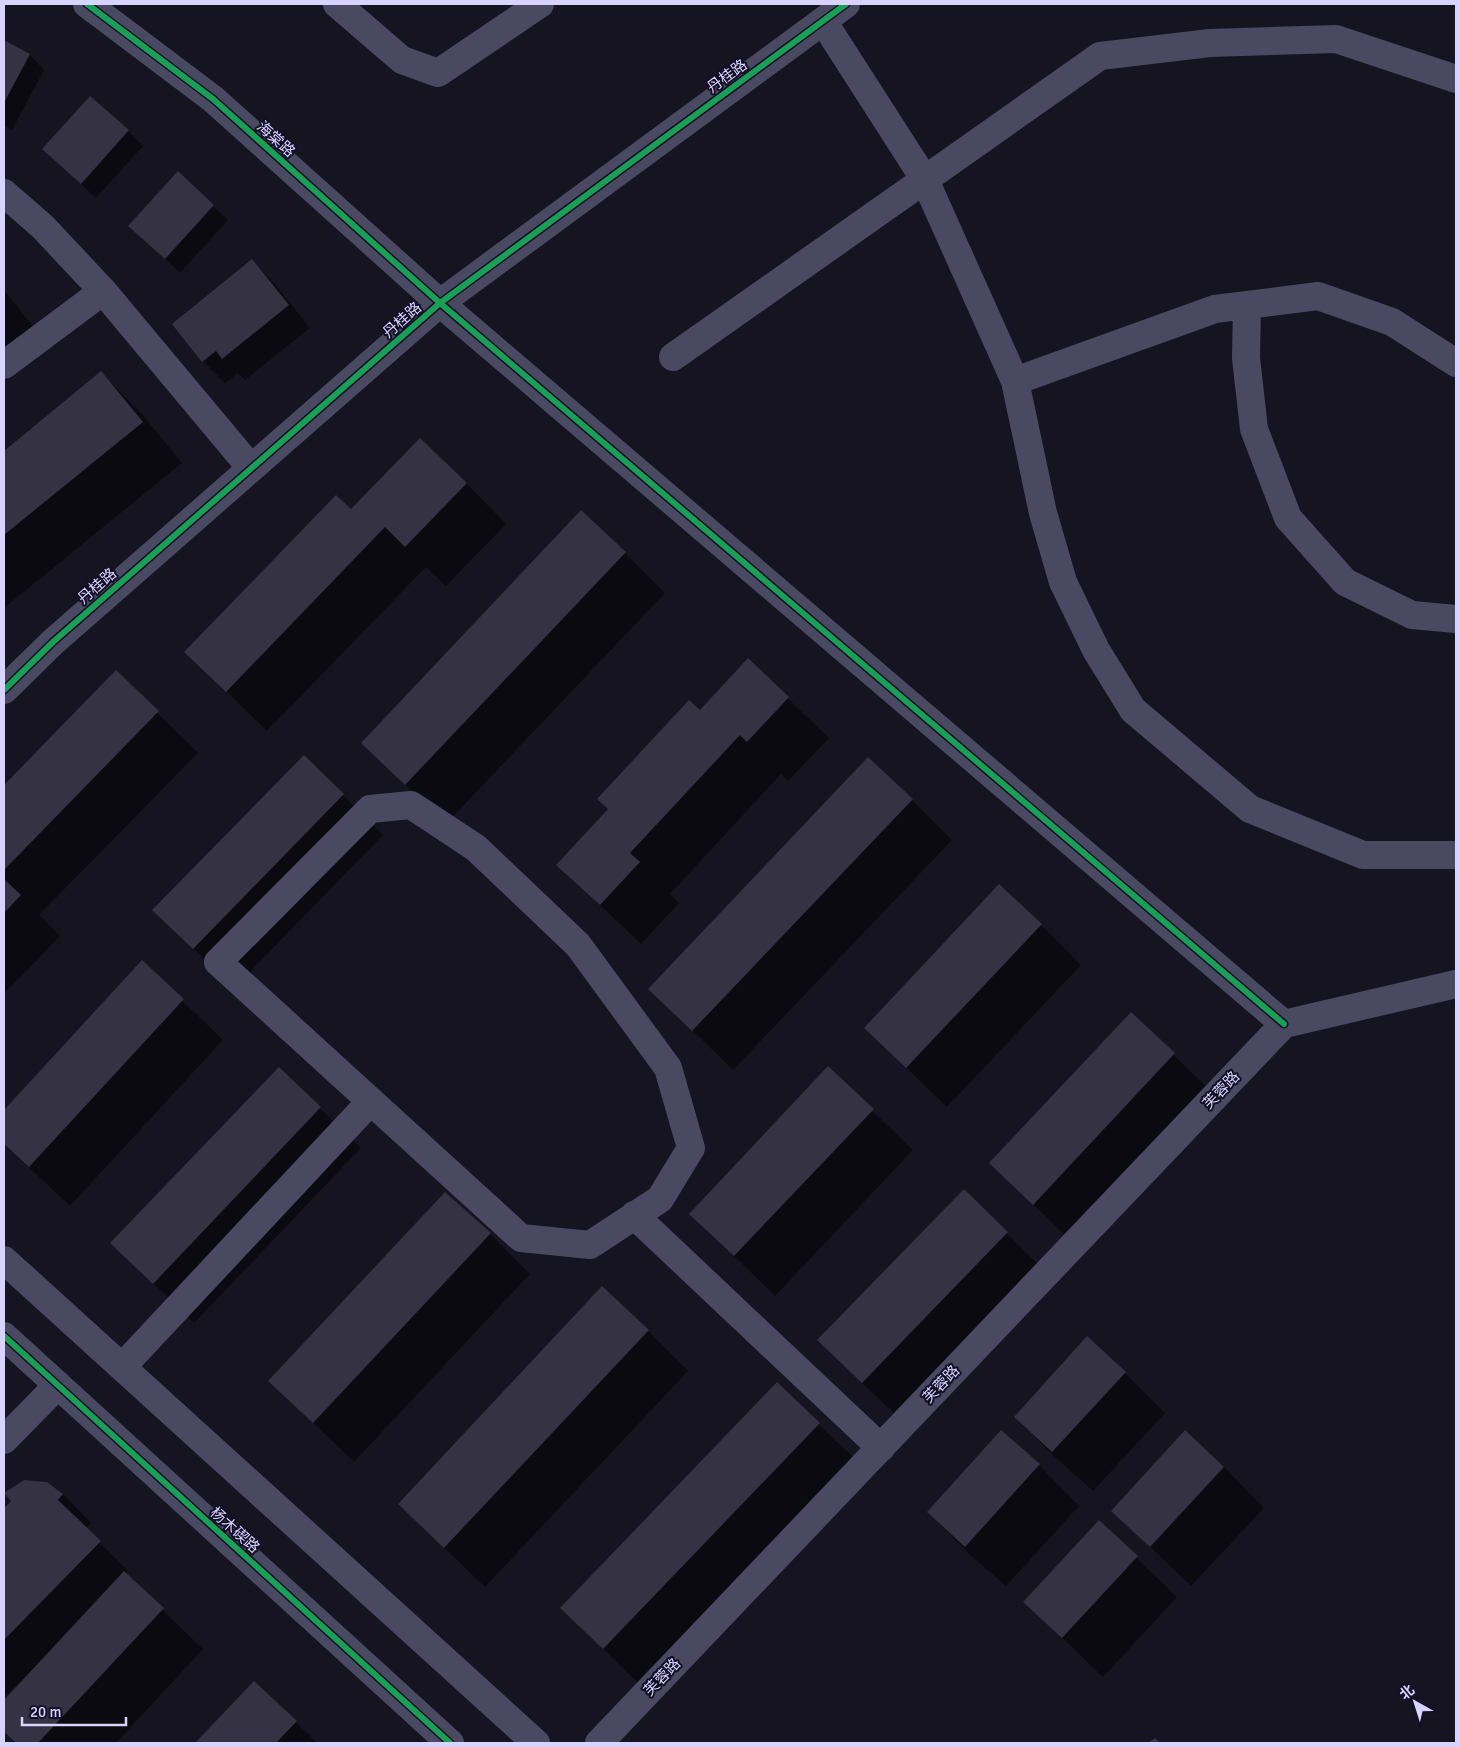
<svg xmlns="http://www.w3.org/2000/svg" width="1460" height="1747" font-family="Signika,'Noto Sans SC',sans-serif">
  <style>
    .shadow { fill: #0007 }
    .building { fill: #343243 }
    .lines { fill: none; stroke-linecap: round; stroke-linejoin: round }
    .minor { stroke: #4a4962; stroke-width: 28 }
    .cycleway-casing { stroke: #130f26; stroke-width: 9 }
    .cycleway { stroke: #1a9f57; stroke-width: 6 }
    .labels { text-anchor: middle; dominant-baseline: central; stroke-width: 4; stroke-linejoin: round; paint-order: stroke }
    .street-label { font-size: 15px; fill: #d9d4ff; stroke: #130f26 }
  </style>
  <rect width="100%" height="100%" fill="#161421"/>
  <path class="shadow" d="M4,42l26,13 14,15 -32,60 -8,-4z
    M128,131l15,15 -47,52 -52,-49z
    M178,173l50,47 -48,53 -35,-33z
    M252,261l22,22 36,45 -65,52 -7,-7 -13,10 -22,-22 -29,-36z
    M4,290l35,44 -35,28z
    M101,373l40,40 41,50 -178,145v-156z
    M466,483l40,41 -60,62 -20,-19 -159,164 -81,-79 165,-141z
    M625,553l40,40 -219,231 -84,-81z
    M748,660l81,78 -41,43 -7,-7 -111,120 9,9 -38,41 -83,-79z
    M116,672l82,81 -159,162 21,21 -56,58v-207z
    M343,795l40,40 -149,153 -80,-78z
    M912,800l40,40 -219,230 -83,-81z
    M1041,925l40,40 -134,142 -82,-79z
    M142,962l81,78 -153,166 -66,-62v-32z
    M1131,1014l83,80 -140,150 -83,-81z
    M828,1068l85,82 -138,146 -84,-82z
    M279,1069l82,79 -167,175 -82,-80z
    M964,1191l83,82 -144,149 -44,-42z
    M490,1234l40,40 -176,188 -84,-81z
    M648,1331l40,40 -203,216 -86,-83z
    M1125,1373l40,40 -72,78 -38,-34 -40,-40z
    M777,1384l83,80 -216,225 -82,-81z
    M1001,1432l38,33 40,41 -73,80 -38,-33 -40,-41z
    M1224,1467l40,41 -73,78 -78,-75z
    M63,1494l28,29 -5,6 42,42 -3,3 78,75 -87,94h-101l-11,-11v-30l16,-18 -1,-1 -15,15v-188l9,-9z
    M1099,1522l78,75 -74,80 -78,-75z
    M254,1683l42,39 21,21h-121z"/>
  <path class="building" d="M4,40l26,14 -26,49z
    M90,96l39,34 -48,54 -39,-35z
    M178,171l36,34 -49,54 -37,-33z
    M252,259l37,46 -67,54 -6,-8 -14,11 -30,-38z
    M101,371l42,51 -139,113v-84z
    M420,438l47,45 -62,64 -20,-20 -159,165 -42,-40 152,-157 15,14z
    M581,510l45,42 -221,233 -44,-42z
    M748,658l41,39 -42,45 -7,-7 -110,118 10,9 -40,43 -44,-40 52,-56 -11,-10 92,-99 11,10z
    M116,670l43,41 -155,159v-85z
    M304,755l40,39 -151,155 -41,-39z
    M868,757l45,42 -221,232 -44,-42z
    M4,879l17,16 -17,18z
    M999,884l43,40 -136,144 -42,-40z
    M142,960l42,39 -155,168 -25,-23v-34z
    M1131,1012l44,41 -142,152 -44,-42z
    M828,1066l46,43 -140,147 -45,-42z
    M279,1067l42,40 -168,177 -43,-41z
    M964,1189l44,43 -146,151 -45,-43z
    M445,1192l46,41 -178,190 -45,-42z
    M602,1286l47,44 -205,218 -46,-44z
    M1087,1336l39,36 -74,80 -38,-35z
    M777,1382l43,41 -217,226 -43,-41z
    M1001,1430l39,34 -75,83 -38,-35z
    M1185,1430l39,37 -74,80 -39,-36z
    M24,1480l23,2 16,12 -5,6 43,41 -97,99v-132l7,-7 -7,-8z
    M1099,1520l39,36 -76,82 -39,-36z
    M124,1571l40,37 -126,135h-22l-12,-11v-32z
    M254,1681l43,40 -21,22h-81z
    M1155,1738l5,5h-12z"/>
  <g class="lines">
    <path class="minor" d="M87,4l126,95 227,204 844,721
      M337,4l65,56 36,13 102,-69
      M823,21l102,159 90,201 28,132 20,69 33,68 37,60 117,99 113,46h93
      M4,193l39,34 60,64 148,177
      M1247,305l-1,53 8,71 34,89 57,64 67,33 44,4
      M673,357l427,-301 110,-13 126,-4 120,40
      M4,365l99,-74
      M1015,381l200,-72 103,-13 74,26 64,41
      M4,690l49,-48 387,-339 406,-299
      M411,805l65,43 102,97 90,123 23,80 -31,51 -70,46 -69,-7 -303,-276 152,-153z
      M1284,1024l172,-40
      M634,1215l247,233
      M4,1260l532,483
      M4,1336l446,407
      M122,1367l249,-266
      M4,1440l54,-55
      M599,1743l685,-719"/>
    <defs>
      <path id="cycleway" d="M87,4l126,95 227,204 844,721
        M4,690l49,-48 387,-339 406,-299
        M4,1336l446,407"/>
    </defs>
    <use href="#cycleway" class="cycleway-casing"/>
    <use href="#cycleway" class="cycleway"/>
  </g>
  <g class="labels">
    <g class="street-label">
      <text transform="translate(727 76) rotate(-36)">丹桂路</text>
      <text transform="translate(276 139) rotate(42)">海棠路</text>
      <text transform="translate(402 320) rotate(-41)">丹桂路</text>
      <text transform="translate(97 586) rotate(-41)">丹桂路</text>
      <text transform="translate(1221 1090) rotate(-46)">芙蓉路</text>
      <text transform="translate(941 1384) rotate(-46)">芙蓉路</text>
      <text transform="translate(235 1530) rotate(42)">杨木碶路</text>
      <text transform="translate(662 1677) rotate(-46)">芙蓉路</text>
    </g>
  </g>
  <rect width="1460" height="1747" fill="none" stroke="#d9d4ff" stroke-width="10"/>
  <g transform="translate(1415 1702) rotate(321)" stroke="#130f26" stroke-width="4" paint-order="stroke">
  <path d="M0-4L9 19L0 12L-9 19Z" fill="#d9d4ff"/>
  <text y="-8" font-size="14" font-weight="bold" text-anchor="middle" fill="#d9d4ff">北</text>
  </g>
  <path d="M22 1717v8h104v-8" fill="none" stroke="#d9d4ff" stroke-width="2.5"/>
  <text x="30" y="1717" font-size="15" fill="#d9d4ff" stroke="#130f26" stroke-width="4" paint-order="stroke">20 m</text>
</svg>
